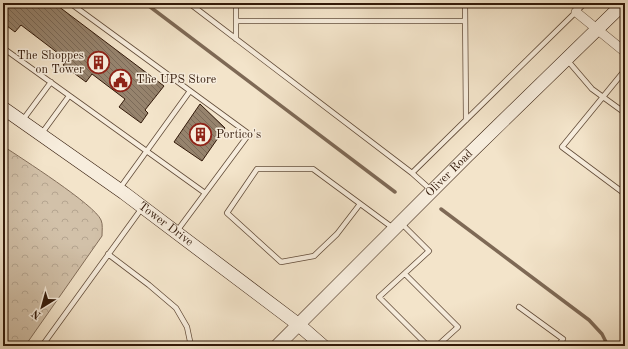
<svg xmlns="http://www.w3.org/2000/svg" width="628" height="349" font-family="'Old Standard TT',serif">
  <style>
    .forest { fill: url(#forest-crowns); stroke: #826d59 }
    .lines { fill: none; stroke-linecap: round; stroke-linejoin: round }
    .stream { stroke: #7e6955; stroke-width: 3.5 }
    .building { fill: url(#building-back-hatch); stroke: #321909 }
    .lane-casing { stroke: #624c39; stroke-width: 6 }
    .street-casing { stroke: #624c39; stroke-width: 10 }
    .secondary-casing { stroke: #321909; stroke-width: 14 }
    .lane { stroke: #f7eddd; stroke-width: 4.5 }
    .street { stroke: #f7eddd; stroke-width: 9 }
    .secondary { stroke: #f7eddd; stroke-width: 13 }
    .labels { text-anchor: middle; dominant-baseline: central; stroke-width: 3; stroke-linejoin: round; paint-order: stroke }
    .poi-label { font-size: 12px; fill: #321909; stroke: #f7eddd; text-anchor: start }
    .street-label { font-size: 12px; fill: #321909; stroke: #f7eddd }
  </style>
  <defs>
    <pattern id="forest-crowns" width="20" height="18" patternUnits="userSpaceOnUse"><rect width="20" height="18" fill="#d2c1a9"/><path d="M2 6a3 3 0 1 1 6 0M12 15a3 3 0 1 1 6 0" fill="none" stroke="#b5a590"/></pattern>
    <pattern id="building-back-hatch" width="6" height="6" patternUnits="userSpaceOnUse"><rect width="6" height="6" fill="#96836d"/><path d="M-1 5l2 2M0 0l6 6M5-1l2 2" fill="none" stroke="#7b6a58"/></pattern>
  </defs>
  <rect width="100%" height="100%" fill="#f3e4ca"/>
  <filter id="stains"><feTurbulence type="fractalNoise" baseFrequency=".005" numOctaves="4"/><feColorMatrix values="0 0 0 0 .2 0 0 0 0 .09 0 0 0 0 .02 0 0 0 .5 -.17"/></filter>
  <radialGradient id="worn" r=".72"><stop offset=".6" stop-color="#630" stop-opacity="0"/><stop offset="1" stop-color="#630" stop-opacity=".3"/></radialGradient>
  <path class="forest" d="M3,146c18,12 92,59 98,74 2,4 1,11 1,16l-77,110h-22z"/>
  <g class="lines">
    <path class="stream" d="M145,3l250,189
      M441,209l148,111 13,14 6,12"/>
  </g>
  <path class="building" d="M3,3h51l110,83 -19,24 3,3 -7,10 -22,-16 6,-8 -33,-25 -6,8 -23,-17 4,-5 -46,-35 -6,7 -12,-9z
    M200,104l25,24 -23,33 -28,-19z"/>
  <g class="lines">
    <defs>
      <path id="lane" d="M70,3l179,131 -72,97
        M189,3l223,170 19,17
        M465,3l1,117
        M236,21h229
        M236,39v-36
        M3,48l202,145
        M568,61l24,28 33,24
        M625,70l-63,77 63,47
        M22,121l29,-39
        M42,133l27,-37
        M412,173l173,-170
        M120,188l70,-97
        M360,204l-23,30 -23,22 -33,6 -54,-49 30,-44h56l80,59
        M402,224l27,27 -50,46 49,49
        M108,254l41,31 27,23 11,19 4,19
        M405,274l53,53 -21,19
        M519,307l44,32 -5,7
        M42,346l100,-138"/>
      <path id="street" d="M576,12l49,40"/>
      <g id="secondary">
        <path id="s1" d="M3,108l121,85 175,132 24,21"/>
        <path id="s2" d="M277,346l190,-190 157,-153"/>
      </g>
    </defs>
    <use href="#lane" class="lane-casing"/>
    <use href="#street" class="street-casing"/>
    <use href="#secondary" class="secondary-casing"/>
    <use href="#lane" class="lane"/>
    <use href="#street" class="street"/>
    <use href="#secondary" class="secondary"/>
  </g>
  <defs>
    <symbol id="building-ring" viewBox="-11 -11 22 22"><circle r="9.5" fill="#f7eddd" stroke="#8f2418" stroke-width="1.5"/><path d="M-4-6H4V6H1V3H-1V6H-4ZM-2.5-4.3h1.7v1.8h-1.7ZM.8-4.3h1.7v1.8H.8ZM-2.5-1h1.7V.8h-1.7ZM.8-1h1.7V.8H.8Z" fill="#8f2418"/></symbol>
    <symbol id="civic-ring" viewBox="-11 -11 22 22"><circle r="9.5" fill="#f7eddd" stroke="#8f2418" stroke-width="1.5"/><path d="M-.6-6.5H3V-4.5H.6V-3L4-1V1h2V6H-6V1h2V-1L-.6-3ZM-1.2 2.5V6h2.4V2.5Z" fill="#8f2418"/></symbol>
  </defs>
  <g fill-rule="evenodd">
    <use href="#building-ring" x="86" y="50" width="25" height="25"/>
    <use href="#civic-ring" x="108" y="68" width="25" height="25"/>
    <use href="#building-ring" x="188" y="122" width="25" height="25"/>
  </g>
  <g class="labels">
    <g class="poi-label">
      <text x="84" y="56" text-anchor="end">The Shoppes<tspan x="84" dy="14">on Tower</tspan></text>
      <text x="136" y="80">The UPS Store</text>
      <text x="216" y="135">Portico's</text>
    </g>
    <g class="street-label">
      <text stroke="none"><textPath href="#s2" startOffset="244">Oliver Road</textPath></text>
      <text stroke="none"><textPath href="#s1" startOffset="200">Tower Drive</textPath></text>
    </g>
  </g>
  <rect width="628" height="349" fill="none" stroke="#f3e4ca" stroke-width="16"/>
  <rect x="4" y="4" width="620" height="341" fill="none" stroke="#321909" stroke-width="2"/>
  <rect x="8" y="8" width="612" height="333" fill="none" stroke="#321909"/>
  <g transform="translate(42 307) rotate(217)" stroke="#f7eddd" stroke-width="3" paint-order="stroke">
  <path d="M0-3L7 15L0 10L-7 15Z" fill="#321909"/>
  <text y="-6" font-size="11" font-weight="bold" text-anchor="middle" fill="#321909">N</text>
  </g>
  <rect width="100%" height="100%" filter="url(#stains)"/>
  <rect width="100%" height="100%" fill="url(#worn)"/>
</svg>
